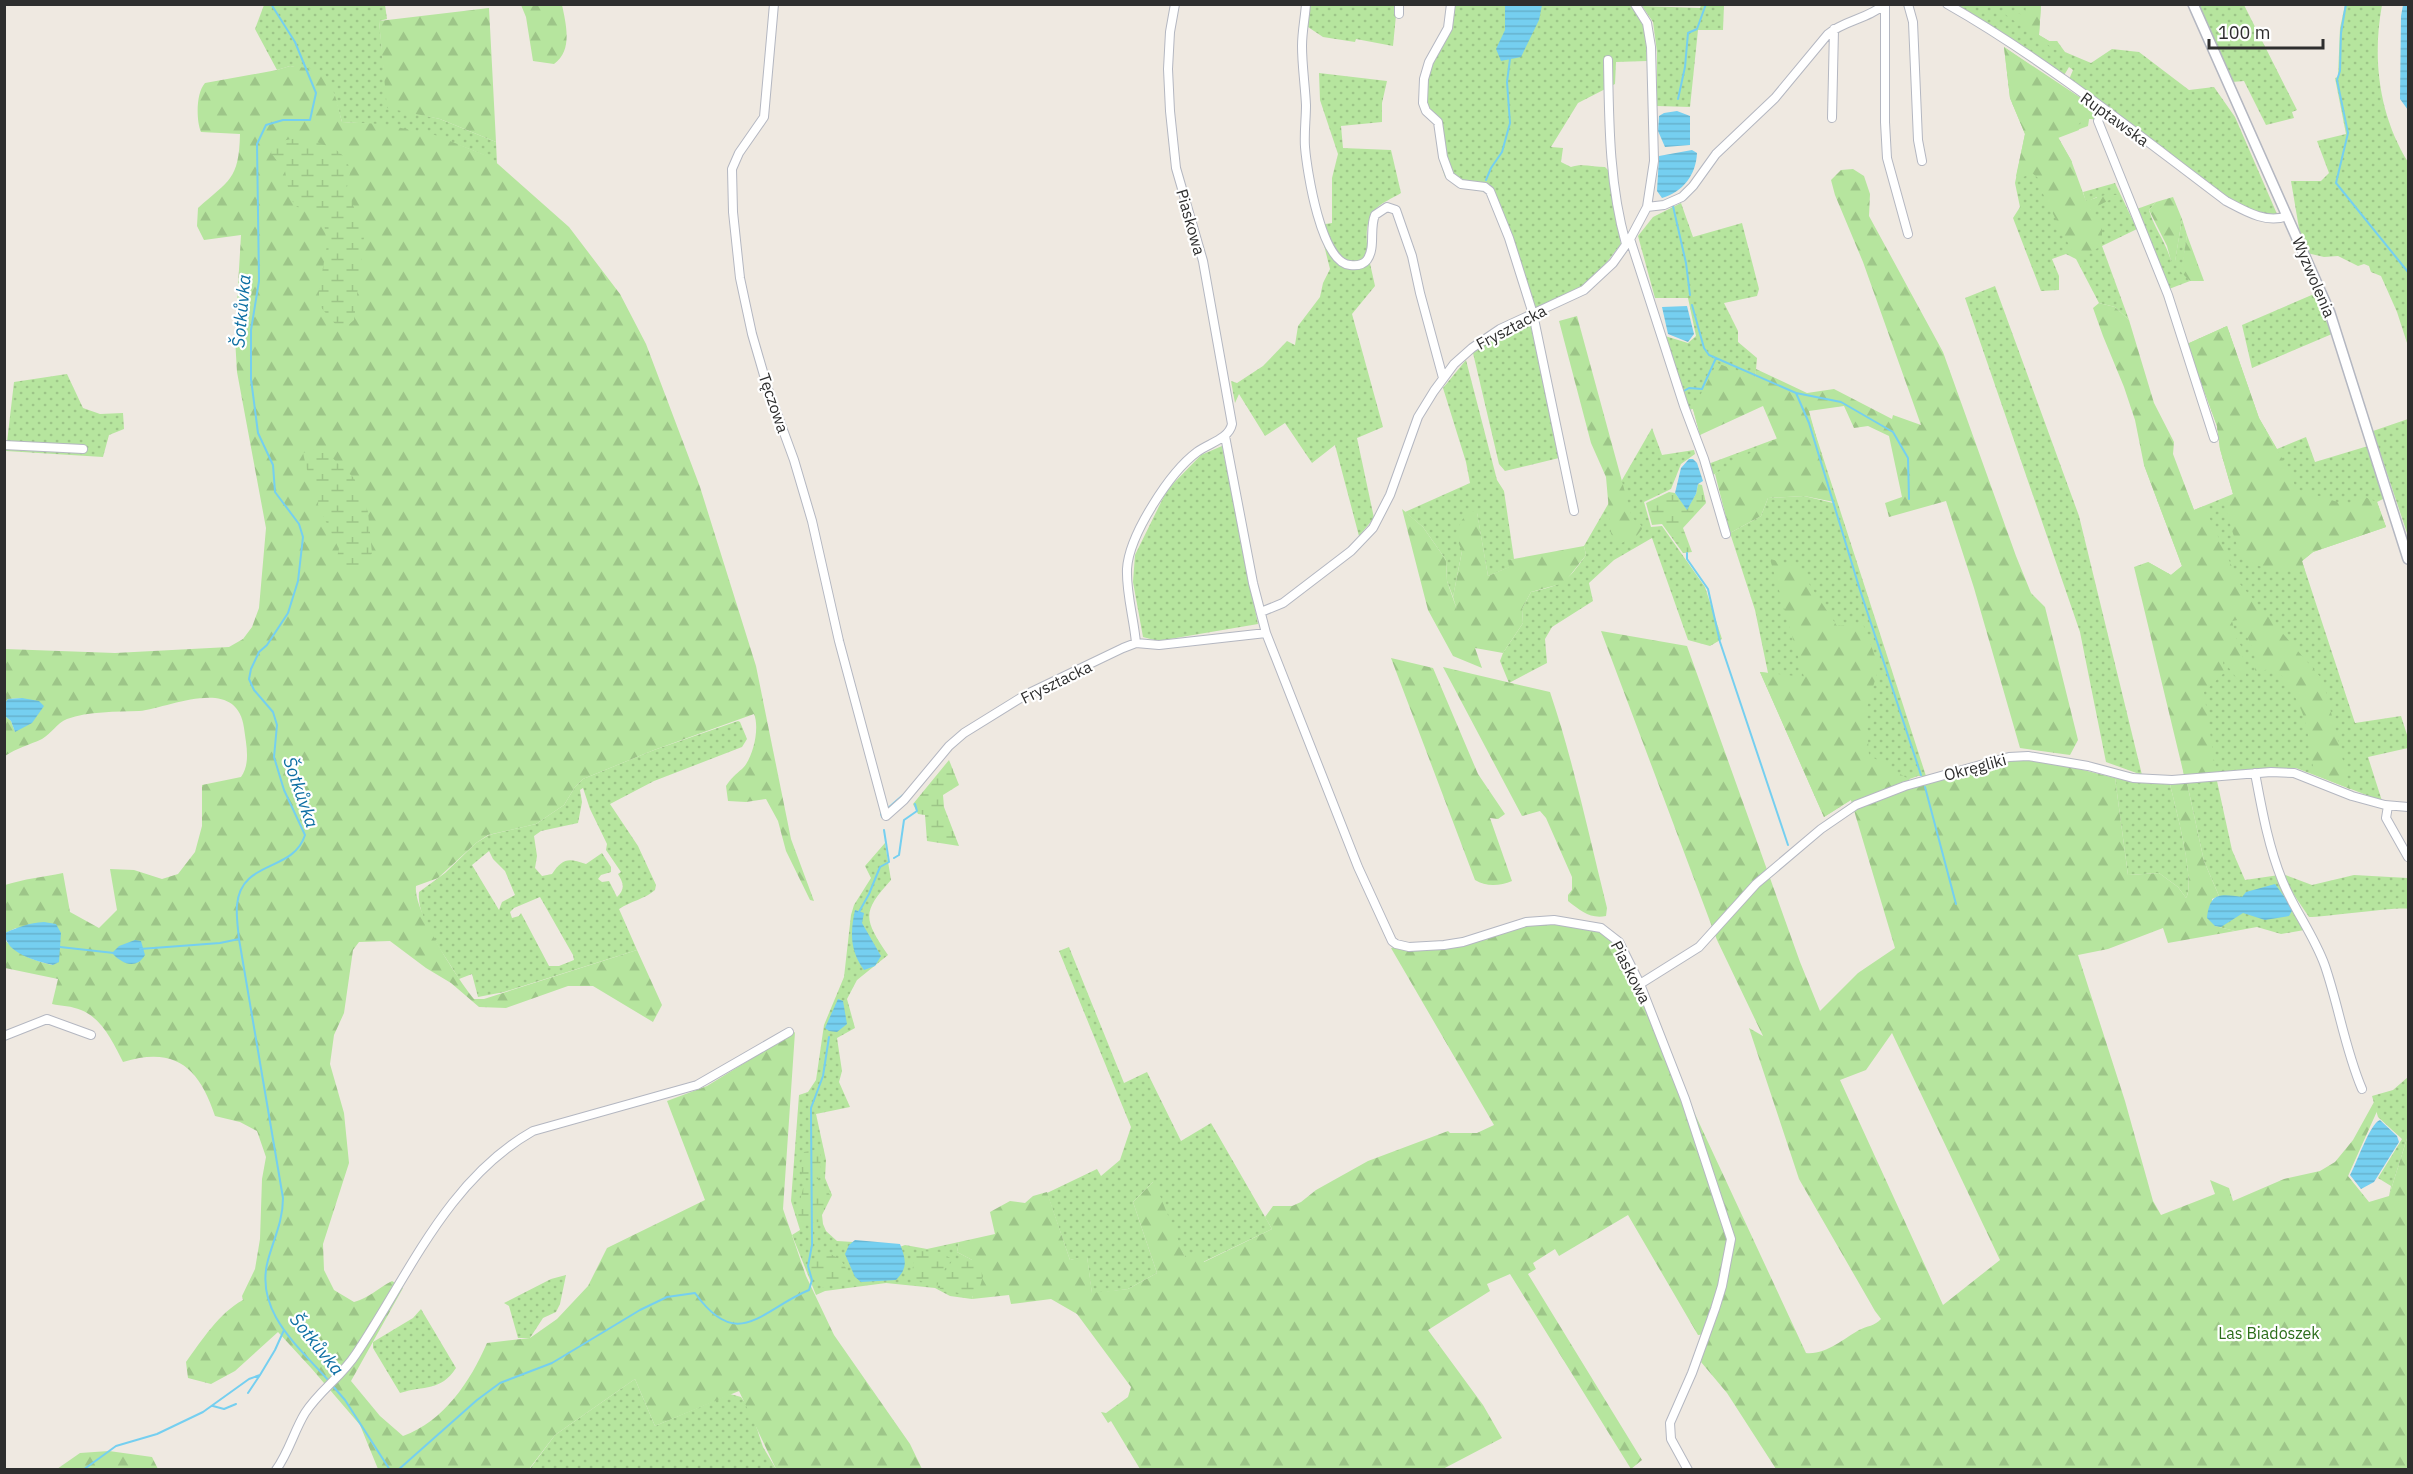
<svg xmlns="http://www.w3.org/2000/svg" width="2413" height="1474" font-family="'IBM Plex Sans',sans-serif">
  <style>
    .green { fill: url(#green-dots); fill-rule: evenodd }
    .forest { fill: url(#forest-firs); fill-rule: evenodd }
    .wetland { fill: url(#wetland-marsh) }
    .water { fill: url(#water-rules) }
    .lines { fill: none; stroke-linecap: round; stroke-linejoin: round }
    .stream { stroke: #75cff0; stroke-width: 2 }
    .minor-casing { stroke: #b4b7c1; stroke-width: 10 }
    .tertiary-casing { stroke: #b4b7c1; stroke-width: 12 }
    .minor { stroke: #fff; stroke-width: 8 }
    .tertiary { stroke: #fff; stroke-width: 9 }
    .labels { text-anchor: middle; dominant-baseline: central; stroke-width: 4.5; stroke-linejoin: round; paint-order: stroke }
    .street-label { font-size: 16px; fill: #2e2e2e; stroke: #fff }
    .park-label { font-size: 16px; fill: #2c6e1b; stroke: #fff }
    .water-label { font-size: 18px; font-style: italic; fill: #0d6fa3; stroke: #fff }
  </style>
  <defs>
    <pattern id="green-dots" width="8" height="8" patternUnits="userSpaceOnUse" patternTransform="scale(1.5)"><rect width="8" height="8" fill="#b6e59e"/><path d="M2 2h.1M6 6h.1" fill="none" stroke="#9dc588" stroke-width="1.8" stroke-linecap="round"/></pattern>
    <pattern id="forest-firs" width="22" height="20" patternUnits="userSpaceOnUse" patternTransform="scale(1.5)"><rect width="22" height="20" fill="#b6e59e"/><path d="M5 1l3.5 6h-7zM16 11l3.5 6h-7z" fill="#9dc588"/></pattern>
    <pattern id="wetland-marsh" width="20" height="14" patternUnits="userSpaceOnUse" patternTransform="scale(1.5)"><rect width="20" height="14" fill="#b6e59e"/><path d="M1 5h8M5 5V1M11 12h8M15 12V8" fill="none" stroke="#9dc588"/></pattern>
    <pattern id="water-rules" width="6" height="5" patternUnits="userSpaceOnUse" patternTransform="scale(1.5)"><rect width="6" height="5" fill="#75cff0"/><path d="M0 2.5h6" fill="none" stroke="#66b2ce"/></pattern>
  </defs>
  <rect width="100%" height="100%" fill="#efe9e1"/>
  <path class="green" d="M264,5h121l2,14 -8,2 9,86 52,12 56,23 1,22c-9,-9 -21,-12 -33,-17 -40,-16 -79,-23 -122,-25l-8,-28 -35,-26 -9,-2 -13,4 -22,-41z
    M1310,5h87l-4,41 -37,-7 -1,3 -32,-5 -15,-10z
    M1454,5h177l14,24 2,32 -31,1 -1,22 -37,19 -27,44 12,1 -2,14 10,5c10,-4 23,0 34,0l3,3 13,74c-13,16 -27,38 -47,48 -14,6 -26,10 -40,18l-47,-118 -28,-4 -14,-11 -6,-18 -5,-35 -10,-12 -4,-13v-16l17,-34 9,-9 5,-10z
    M1701,5h23l-1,25h-25l-8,77 -33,-1v-54l-4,-30 -11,-16 58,2z
    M1953,5h88l-2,30 10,6h8l8,11 26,11 21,-14 27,3 50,38 25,-3 21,30 42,97 -8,2 -41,-16 -160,-118 5,-12 -4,-3 -6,10z
    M2197,5h47l53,105 -5,2 2,6 -28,7 -22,-44 -12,1z
    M2345,5h37c-10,54 -3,110 26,157v184l-11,-34 -16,-36 -10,-4 -2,-6 -5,-2 -6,2 -20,-10 -14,1 -21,-5 -12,-71h30l8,-8 -12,-32 29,-7 -11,-56 3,-1 2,-49z
    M2004,47l87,60 -3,19 -30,11 14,25 -30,30 48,18 7,-13 -11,5 -3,-10 32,-9 22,46 -35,17 27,74 -14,-13 -16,-4 -23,-44 -10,-5 -14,5 7,17v14l-18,1 -28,-73 7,-11 -5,-24 10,-49 -15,-36z
    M1319,73l68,8 -5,22v19l-41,4 2,22 48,2 10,43c-8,5 -21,10 -27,18 -15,19 -3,54 1,75l-23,28 31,113 -26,11 17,80 -15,18 -24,-91 -23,18 -27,-40 -20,13 -26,-42 -4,9 -4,-22 6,2 26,-17 24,-25 8,4 3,-19 22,-29 3,-14 7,-14 -11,-44 13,-2v-45l6,-24 -18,-54z
    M2156,202l-7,8c5,18 17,32 22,51h4l7,-42 5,16 -5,36 8,10 -21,8 -32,-80z
    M1681,203l12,34 49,-14 17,66 -2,7 -33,7 14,28v11l19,16 -2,23 -55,54 -7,-26 -5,1 -23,-74 23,7 8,-7 -8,-38h-33l-17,-62 15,-19z
    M1995,286l84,230 63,259 -36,-13 -26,-130 -115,-334z
    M2314,294l18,40 -80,34 -10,-43z
    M1530,322l29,136 -54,13 -6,-7 -26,-111 26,-18z
    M2227,326l32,92 18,31 29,-12 9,25 53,-16 17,52 -8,4 9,25 -73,25 -11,9 53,162 46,-7 7,22v10l-40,9 14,44 -86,-33 -112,7 -36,-213 23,13 11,-9 -38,-101 28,-11 22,56 39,-16 -13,-45 -3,-23 -30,-82z
    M1466,360l31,120 7,11 10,68 -5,1 1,7 -22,9 -11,-63 -15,38 -9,46 -6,-16 -1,-21 -23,-33 -18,-15 65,-29 -4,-21 -23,-74z
    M67,374l16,34 17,6 23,-1 1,16 -15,6 -6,22 -97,-6 8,-69z
    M1808,411l118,365h-8l-67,24 -27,17 -64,-145 8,1 -13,-63 -25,-77 31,-17 7,-18 36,-2 29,7z
    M2408,419v117l-35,-105z
    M1652,428l10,27 32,-5 1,4 -14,10 -10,25 -27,13 7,25 11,-1 43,61 17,52 -12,7 -22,-6 -36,-102 -38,22 -25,23 4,18 -41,26 -7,12 2,24 -38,20 -9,-22 3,-8 20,-30 -1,-14 9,-17c32,-7 36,-10 55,-37l-2,-9z
    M1778,438h5l-70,37 -5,-11z
    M1222,446l36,178 -100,17 -15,-4 -10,-55 2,-27 32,-65 34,-35z
    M738,721l2,1 7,17 -5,8 -88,34 -44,23 28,42 18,39 -1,5c-10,9 -24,11 -36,19l18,41 -133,42 -26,5 -6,-23 -13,5c-13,-23 -43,-60 -40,-87l26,-19 31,-30 13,-8 47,-11 28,-19 11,-18 8,-8 71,-29zM583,788l7,21 17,35 -1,6 15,22 -3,2c6,10 7,15 -1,23l-8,-16 -7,1 -4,-3 3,-4 10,-3v-5l-9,-14 -16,11c-18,-6 -23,-6 -34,10l-10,2 -7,-8 2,-12 -3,-20 7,-5 37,-8 4,-21 -2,-12zM489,851l4,8 12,12 10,24 -13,7 -3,8 -27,-45zM540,897l33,58 1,5 -15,6h-10l-28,-53 -2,3 -7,2 -2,-6 4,-4z
    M2115,778l55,6c5,22 26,97 16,114l-8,-11 -19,-14 -31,2z
    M2217,781l15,69 13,30 34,-5c8,19 23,34 31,54l-29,5 -24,-7 -22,4 -20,-5 4,-30 -15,-35 -17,-78z
    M885,843l6,37c-30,33 -27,39 -3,75l-31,25 -10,19 8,29 -18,10 5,33 -3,11 11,25 -34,7 10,46 -1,18 7,17 -10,20 1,9 3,7 11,10 33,2 21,7 14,-5 22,4 32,-7 -2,10 17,9 1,21 -3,17 -22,-3 -15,-8 -49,-5 -61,8 -9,4 -24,-60 8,-5 -9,-29 8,-106 9,-3 8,-12 8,-55 20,-48 7,-62 3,-10 17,-27 -6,-12z
    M2283,874l29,11 42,-10 54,3v31c-6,-3 -83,8 -99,8l-23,-34z
    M1069,947l55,136 23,-11 34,69 30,-18 61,106 -69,33 -18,-4 -32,-76 -20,20 24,71 -29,16 -36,5 -5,-37 -17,3 -23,-67 50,-24 4,7 19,-16 11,-33 -72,-176z
    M2408,1077v58l-19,61 2,-10 -13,-8 24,-39 -24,-22 -6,-21 21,-6z
    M566,1275l-6,29 -4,8 -13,6 -13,20h-12l-9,-32 -5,-3 47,-24z
    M421,1309l35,59c-16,24 -31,17 -56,25l-27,-45v-6l40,-24z
    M635,1379l20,47 75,-32 11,3 10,14 12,36 13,22 -247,1 26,-35z"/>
  <path class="forest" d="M521,5h41c4,19 11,46 -8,59l-21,-3 -7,-44z
    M2026,5h15l-2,30 10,6h8l3,6 -5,3 -49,-35 -2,-7 21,8z
    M489,8l7,134 -56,-23 -53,-11 -8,-87z
    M2004,47l95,63 -3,10c-8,-2 -13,-1 -18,5l1,5 -21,8 13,22 15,41 19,-6h14l-29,15 12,11v25l-26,13 -34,-67 -4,-14 -6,-5 -13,6 -3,-3 9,-42 -15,-36z
    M290,66c9,2 20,1 29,4 13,5 20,40 23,52l40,2 53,11 55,22 79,70 51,67 26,50 54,143 56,179 35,173 23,62 -4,-1 -24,-49 -8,-30 -12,-22 -20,3 -18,-1 -2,-15c5,-8 10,-12 16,-17 11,-10 18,-41 12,-55l-100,36 -71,29 -8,8 -11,18 -28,19 -48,11 -12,8 -38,35 -22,8c-3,25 42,93 58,113h10l153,-49 25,55 -9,17 -60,-36h-25l-62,22 -27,-1 -28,-24 -25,-15 -36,-27 -31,1 -6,8 -9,63 -10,22 -4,29 14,49 5,50 -26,81 1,26 10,20 20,12c15,-4 24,-14 38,-21l11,7 -52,93 29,35 23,20c41,-15 67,-54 84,-93l43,-5 27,-19 31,-33 19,-38 98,-48 -38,-99 40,-15 88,-54 -12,177 23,67 28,59 76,109 12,25h-146l-37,-78 -84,35 -20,-47 -80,56 -26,34h-151l-18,-44 -48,-56 -34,-37 -43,39 -24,13 -23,-6 -2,-16c16,-22 33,-49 57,-62l-1,-4 13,-27 5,-30 2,-60 4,-22 -9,-26 -17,-9 -25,-6c-16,-48 -39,-70 -92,-54 -9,-18 -21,-44 -42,-52 -9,-4 -20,-4 -29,-6l6,-25 -53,-11 -1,-29c13,15 30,22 48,26l6,-3 -42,-34 -11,5v-48c19,-6 38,-8 58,-12l7,39 29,16 18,-18 -7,-41 24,1 28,9 16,-5 17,-22 7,-26v-41l39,-8c10,-14 5,-33 3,-49 -7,-54 -74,-20 -105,-17 -22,1 -51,0 -72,8 -10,4 -16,15 -25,20 -13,6 -25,9 -37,17v-40l6,5 4,11 7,-34 -14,1 -3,4v-54l110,4 114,-6 14,-8 9,-12 7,-19 7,-80 -29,-156 -2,-34 6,-103 -37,5 -7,-14 1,-18c31,-28 41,-28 42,-74l-39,-2c-5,-12 -5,-39 4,-49l72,-13z
    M1853,169l11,7 6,18 -1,22 74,136 73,204 15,37 14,14 33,133 -8,15 -50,-7 -46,-160 -28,-87 -57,16 -4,-14 17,-6 -13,-61 -21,-10 -14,2 -10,-22 -35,5 25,91 -30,-6 -36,2 -7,18 -31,17 -15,-59 16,-11 46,-24 -14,-33 -63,29 -7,-26 24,-46 38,15 1,-9 51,24 27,-4 58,30 1,-4 28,10 -58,-163 -28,-67 -4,-15 10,-10z
    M2173,197l9,22 -7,43 -4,-1 -4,-15 -18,-36 7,-8z
    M2187,235l17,46h-14l-9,-9z
    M2099,303l16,4 14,13 25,83 20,39 -1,12 21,56 10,-4 36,78 83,96 27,109 -34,-14c-7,-17 -6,-34 -10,-51 -2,-11 -18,-44 -27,-51 -8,-5 -15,-3 -24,-2 3,-19 -8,-35 -17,-51l-6,1 4,17 5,8 5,30 -8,4 -15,-20 1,13 -20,19 12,81 -32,2 -50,-208 14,-5 23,13 11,-9 -38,-101 -9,-45 -11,-33 -21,-51 -10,-28z
    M1577,316l55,202 9,7 1,4 -7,9 -14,5 -10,-9 -5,-57 -15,-34 -32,-122z
    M2227,326l32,92 32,56 5,15 51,16 18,-8 12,5 9,25 -73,25 -11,9 3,10c-20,-1 -49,1 -63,-17 -9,-13 -12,-35 -18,-50l9,-10 -13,-45 -3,-23 -30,-82z
    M1402,509l21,18 23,33 1,21 10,29 -4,-13 9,-46 -7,-16 7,-15 8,-9 7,1 11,64 21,-9 -1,-7 76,-14 2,9 -22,28 -33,9 -9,17 1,14 -20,30 -28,-5 7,20 -29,-12 -25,-46z
    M1770,559l28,8 39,59 26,-2 16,43 -13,43 3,45 51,31 108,-30 87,22 13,97 31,-2 19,14 8,11c10,-16 -11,-92 -16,-114l17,-1 17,78 15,35 -7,3 3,27 20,5 -67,12 -5,-15 -55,21 -30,6 47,146 28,100 8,14 54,-21 -5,-14 19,8 4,13 51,-22 36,-8 15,-9 18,-22 21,-38 4,7 -30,67 21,26 20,-6 19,-61v334h-632l-49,-76 -26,-31 8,-28 -11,1 -70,-120 -69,41 -4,-7 -22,14 3,6 -8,5 114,186 -11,9 -121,-195 -23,10 3,7 -62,39 55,75 19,33 -61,32 -301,-1 -29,-48 -3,2 -7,-11 5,1 22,-16 3,-10 -54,-73 -26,-15 -40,5 -2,-9 -37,4 3,-17 -1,-21 -17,-9 2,-10 36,-8 -5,-22 20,-11 15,2 8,-7 14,-4 23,68 17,-4 5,37 36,-4 29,-16 -24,-71 21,-21 31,76 13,-7 6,12 68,-33 -7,-12 8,-11h19l9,-4 15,-12 52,-29 80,-30 2,2h27l17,-8 -103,-177 92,-12 43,-14h48l34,10 17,22 10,31 171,368c20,2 37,-14 53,-23 8,-4 16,-4 22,-11l-6,-8 -76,-132 -50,-151 14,8 -46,-96 -116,-309 86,15 113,316 20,49 38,-38 37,-25 -45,-151 -1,4 -25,16 -64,-145 44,5zM1892,1033l108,227 -57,45 -103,-225 26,-10z
    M1391,658l42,10 45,106 27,40 -7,5 -8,-1 22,63c-12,5 -26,6 -37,-1z
    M1443,667l107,25c24,71 39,144 57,216l-1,8c-16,3 -25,-5 -38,-15v-6l4,-5v-13l-26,-59 -6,-7 -18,5z
    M109,1451l43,6 6,12h-101l23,-16z"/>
  <path class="wetland" d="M306,138l29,11 12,10 3,14 -3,14 17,50 -10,83 -8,7 -10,-2 -17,-20v-15l8,-45 -3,-23 -14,-12 -13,-3 -7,-9 -5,-27 -14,-18c8,-15 19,-14 35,-15z
    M316,449l11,4 27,25 14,34 4,41 -12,21 -13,-3 -10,-14 2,-8 -21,-44 1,-13 -12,-22 -4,-17z
    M1698,484l4,1 4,18 -23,25 9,24 -9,1 -21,-29 -10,1 -6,-22 23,-11 6,1 12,16 9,-15z
    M949,760l10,25 -16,10 1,12 15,39 -32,-5 -2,-26 -7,-1 -5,-10z
    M820,1149l1,27 -3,3 -16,-1 -1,-15 3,-11z
    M804,1185l22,3 4,7 -6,11 -4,16 -21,1 -1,-15z
    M918,1251l23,1 9,6 -13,28 -26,-8 3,-18z
    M828,1253c14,6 17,11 22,25l-27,10 -9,-11 -4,-12 9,-10z
    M953,1259l23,1 7,16 -6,21 -37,-8 1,-10z"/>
  <path class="water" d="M1505,5h37l-3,15 -18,37 -20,4 -5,-12 9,-19z
    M2403,5h5v105l-8,-11 1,-83z
    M1677,111l13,5v29l-25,2 -7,-16 1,-15 5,-3z
    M1692,150l5,3c-1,22 -14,39 -35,45l-5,-7 2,-35z
    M1687,306l7,28 -6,8 -20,-8 -6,-27z
    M1689,459h4l4,4 6,18 -5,3 -2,10 -9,16 -12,-17 6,-25z
    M22,698l17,3 5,5 -12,17 -17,9 -4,-11 -6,-5v-13l3,-4z
    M2275,884l18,25 -4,7 -24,4 -22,-7 -22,14 -6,-1 -8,-8c3,-26 13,-24 35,-21l4,-5z
    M855,910l9,3 -2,10 19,33 -6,10 -11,4c-14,-19 -14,-37 -9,-60z
    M44,922l12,2 5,9 -2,29 -6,3c-15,-3 -49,-12 -48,-32 13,-6 24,-10 39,-11z
    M135,940l6,1 4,14c-9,15 -23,9 -33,-2l7,-7z
    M838,999l5,2 4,23 -10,8 -8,-1 -4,-3z
    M2380,1120l17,16 2,6 -25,40 -13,7 -11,-14c7,-12 20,-52 30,-55z
    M855,1240l45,4c6,16 8,24 -4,36l-35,2 -6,-5 -10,-23 4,-9z"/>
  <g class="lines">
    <path class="stream" d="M271,4l24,38 21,51 -6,27h-27l-17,5 -9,19 2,137 -8,49v49l7,54 15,32 2,27 24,32 4,13 -5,44 -10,32 -21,32 -8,7 -8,17 -2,10 5,11 19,22 4,13 -3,32 10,33 21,45c-12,38 -64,24 -68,70 -1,11 1,23 2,34l44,259c0,23 -9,40 -15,62 -14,51 30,86 61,121
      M2346,4l-5,29 -1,38 -3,9 11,53 -12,50 72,89
      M1678,99l7,-32 3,-34 9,-4 9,-25
      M1486,180l5,-12 11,-16 8,-29 -3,-41 3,-23
      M1673,206l13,57 4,32
      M1692,305l12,43 5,7 87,38 45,9 52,30 15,26 1,41
      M1682,392l7,-4 13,1 14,-31
      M1796,393l13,30 51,167 61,185
      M1687,553v6l21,30 12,53 68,203
      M1925,787l31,117
      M887,809l16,-14
      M881,814l1,3
      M894,858l5,-3 5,-35 13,-9 -2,-7
      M859,912l10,-18 11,-27 9,-5 -5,-32
      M60,947l54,6
      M140,949l80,-6 19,-4
      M332,1385l13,15 45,70
      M248,1393l12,-18
      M213,1406l11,3 12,-5
      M83,1470l33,-24 41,-12 46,-22 46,-33 11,-4 15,-25 9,-20
      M398,1470l79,-70 23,-17 52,-20 88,-53 27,-13 28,-4c43,60 66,17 114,-3l3,-10 -4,-14 4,-21 -1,-137 12,-32 6,-39"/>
    <defs>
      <path id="minor" d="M774,4l-10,113 -25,36 -7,16 1,43 7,66 12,56 16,55 26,71 18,61 27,120 47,175 18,-16 45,-54 15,-13 63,-39 96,-46 13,-5 23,2 107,-12
        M1306,4c-1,14 -4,28 -4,42 0,19 3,39 4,59 0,14 -2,28 -1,42 2,24 16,116 45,118 7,1 13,0 17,-5 9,-13 2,-31 8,-45l12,-8 9,3 16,46 8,37 23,85
        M1451,4l-3,24 -19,34 -5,17 -1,24 3,8 12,11 5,35 7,19 11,8 24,3 5,4 19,47 24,76 41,197
        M1908,4l5,18 5,118 4,21
        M1947,4c97,55 190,130 279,197 19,10 40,23 61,15
        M1885,5v117l2,36 21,76
        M1399,14v-10
        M1608,60c1,61 1,124 18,184
        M2103,108l-5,13 70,174 46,143
        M1832,118l2,-89
        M1647,207l17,-2 18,-8 11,-11 23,-32 59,-56 53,-64c17,-14 40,-15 57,-30
        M1630,239l54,167 20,53 22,75
        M1225,436l28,147 13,50 92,234 34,74 4,3 13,3 35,-2 19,-3 63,-20 28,-2 47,8 18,14 21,42 45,115 46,140 -9,47 -7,23 -23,64 -22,50 1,16 17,31
        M4,445l79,4
        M1261,612l22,-9 68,-52 22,-23 17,-33 28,-78 16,-26 20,-27 18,-16 28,-19 84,-39 29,-27 17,-24 17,-32 7,-46 -3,-114 -4,-24 -12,-19
        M1136,643c-2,-24 -10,-50 -9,-74 2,-34 43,-97 70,-117 12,-9 32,-13 35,-28l-29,-163 -27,-93 -6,-57 -2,-42 2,-37 5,-28
        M2255,773c7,37 13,72 27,107 12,30 32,55 43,86 14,41 20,83 37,123
        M2388,806l-2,12 22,39
        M1640,984l59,-37 57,-63 65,-55 35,-24 49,-19 104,-29 19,-1 60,10 45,12 39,2 99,-8 23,1 58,23 33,9 23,2
        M4,1036l43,-17 44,16
        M276,1470c13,-18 18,-39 29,-57 14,-22 37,-37 51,-59 53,-79 91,-174 177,-223l164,-46 92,-53"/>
      <path id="tertiary" d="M2193,4l137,309 78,246"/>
    </defs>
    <use href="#minor" class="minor-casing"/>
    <use href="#tertiary" class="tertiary-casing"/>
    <use href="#minor" class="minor"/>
    <use href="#tertiary" class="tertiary"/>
  </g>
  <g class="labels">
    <g class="street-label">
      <text transform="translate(2115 119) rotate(36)">Ruptawska</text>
      <text transform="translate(1191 222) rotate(74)">Piaskowa</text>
      <text transform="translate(2314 277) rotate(67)">Wyzwolenia</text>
      <text transform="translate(1511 327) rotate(-28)">Frysztacka</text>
      <text transform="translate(774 403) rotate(71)">Tęczowa</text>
      <text transform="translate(1056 682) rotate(-26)">Frysztacka</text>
      <text transform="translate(1975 767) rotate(-15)">Okręgliki</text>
      <text transform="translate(1631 972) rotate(63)">Piaskowa</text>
    </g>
    <g class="park-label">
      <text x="2269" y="1333">Las Biadoszek</text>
    </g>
    <g class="water-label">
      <text transform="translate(241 311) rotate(-85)">Šotkůvka</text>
      <text transform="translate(301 792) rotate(71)">Šotkůvka</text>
      <text transform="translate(317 1344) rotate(51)">Šotkůvka</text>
    </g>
  </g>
  <rect width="2413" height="1474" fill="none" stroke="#2e2e2e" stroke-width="12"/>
  <path d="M2209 39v9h114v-9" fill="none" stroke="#2e2e2e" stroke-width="3"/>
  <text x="2218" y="39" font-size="18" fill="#2e2e2e" stroke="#ffffff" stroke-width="4.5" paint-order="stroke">100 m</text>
</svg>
